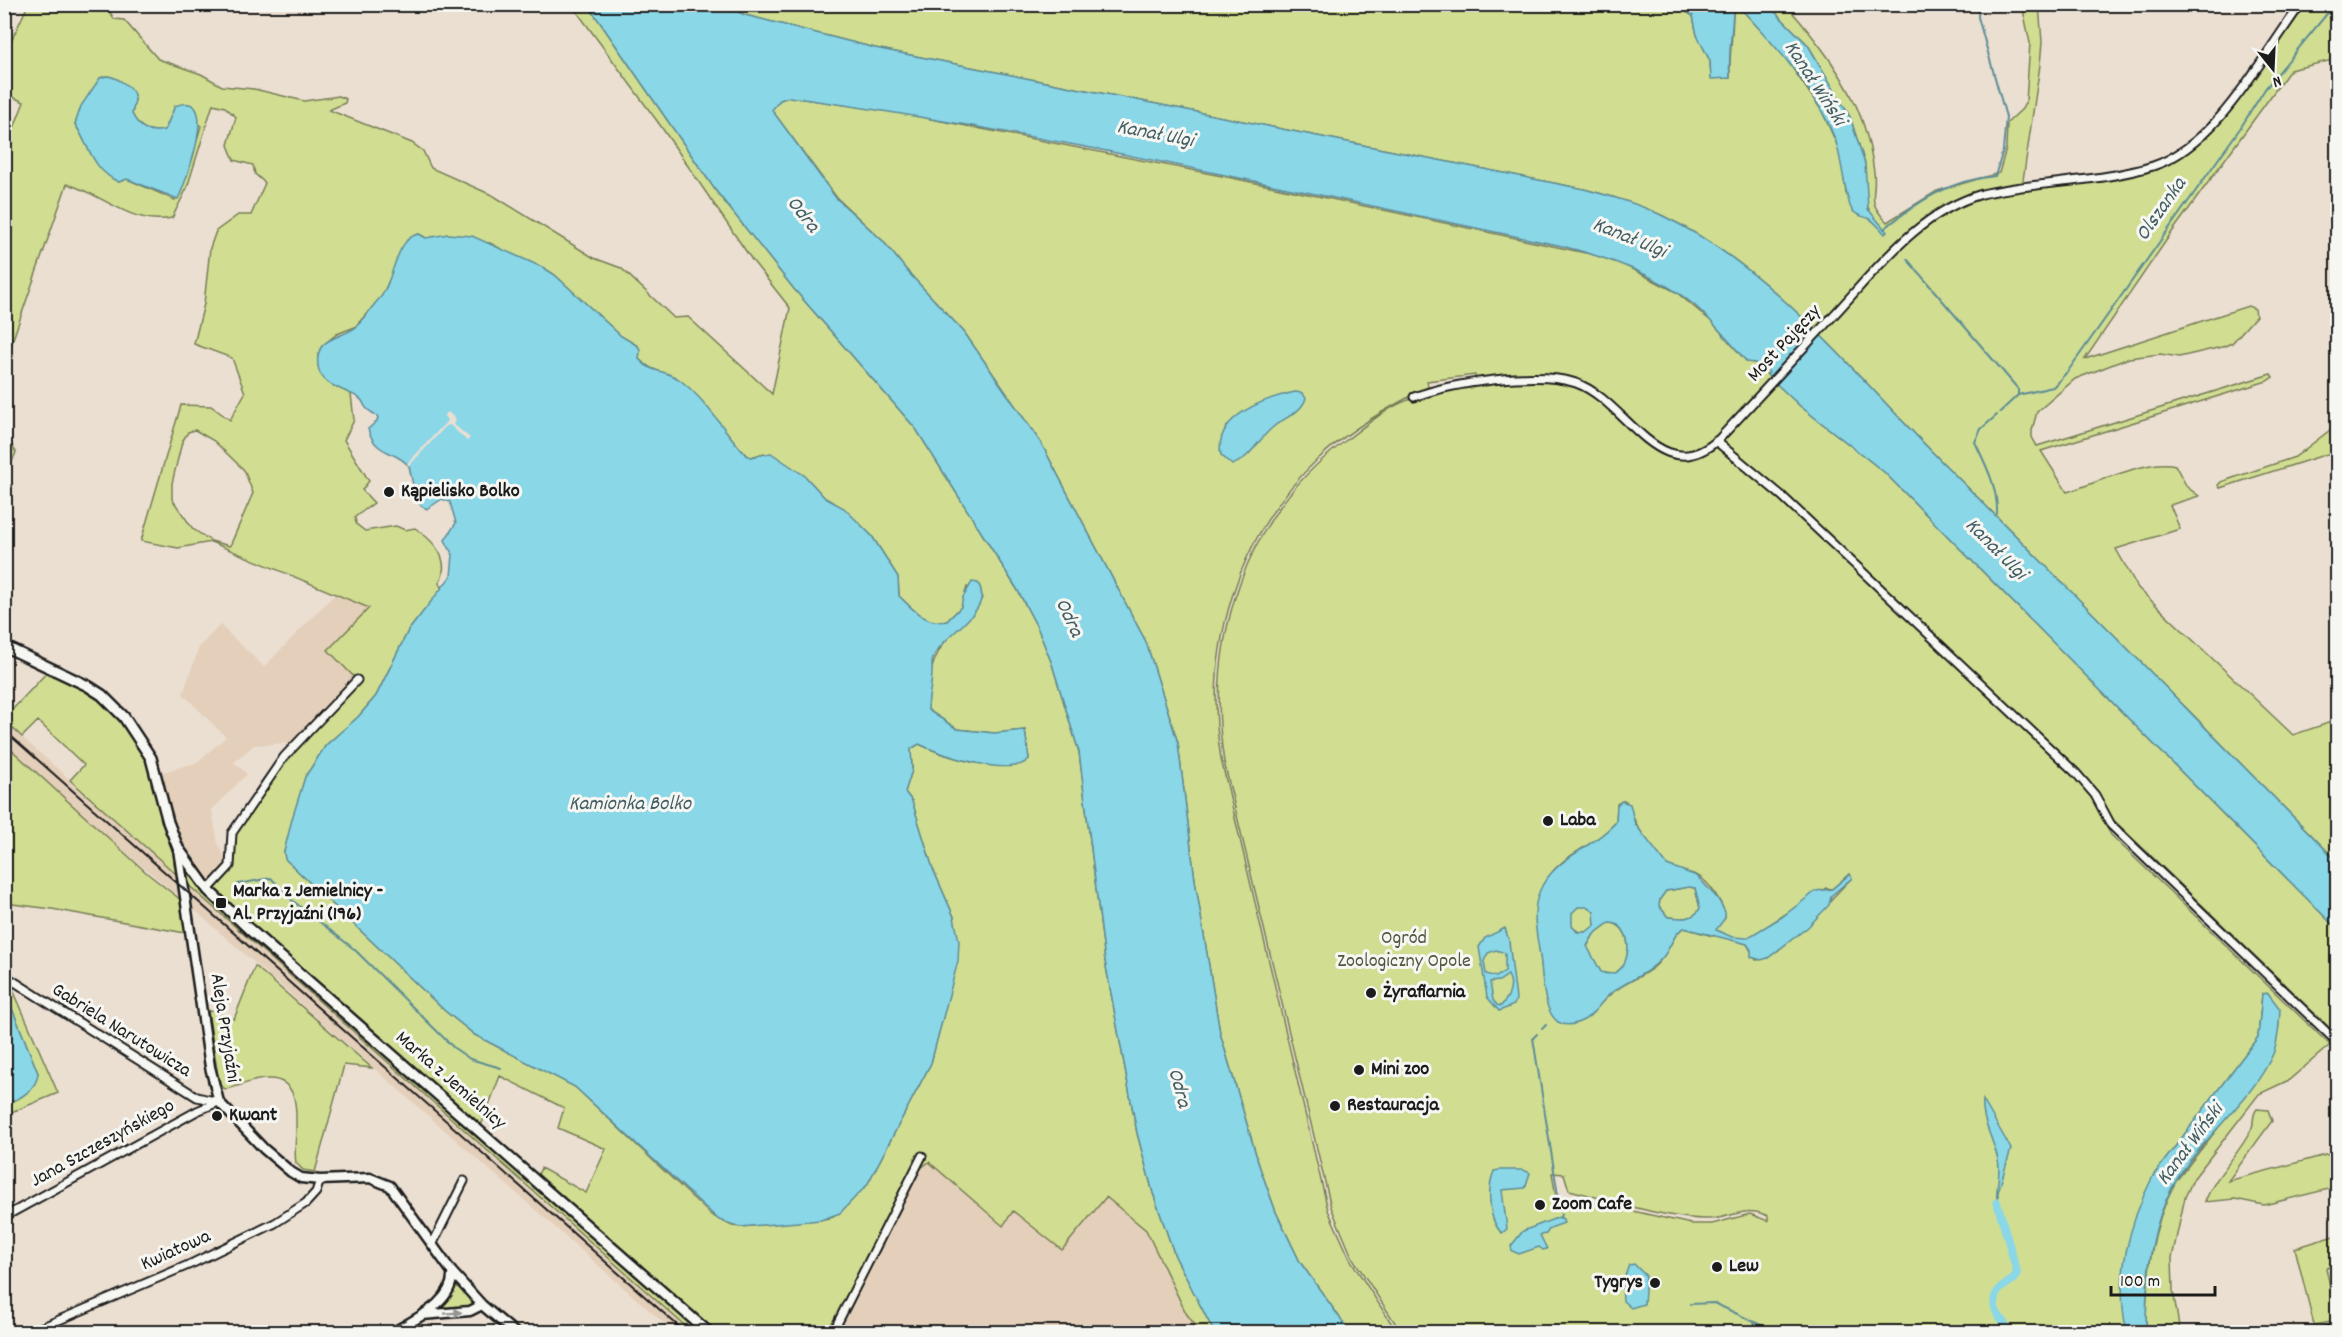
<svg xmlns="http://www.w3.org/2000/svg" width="2342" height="1337" font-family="Dekko,sans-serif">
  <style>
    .built { fill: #e4cfba }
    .green { fill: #d1de91; stroke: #767d56; stroke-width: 1.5; fill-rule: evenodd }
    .water { fill: #8ad7e8; stroke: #5e8c96; stroke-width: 1.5; fill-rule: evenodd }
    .pier { fill: #ebdfd1 }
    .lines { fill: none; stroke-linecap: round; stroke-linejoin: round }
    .stream { stroke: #5e8c96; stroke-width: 2 }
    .canal { stroke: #8ad7e8; stroke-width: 8 }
    .minor-casing { stroke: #1c1c1c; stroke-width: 11 }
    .tertiary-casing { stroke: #1c1c1c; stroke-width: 13 }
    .secondary-casing { stroke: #1c1c1c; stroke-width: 14 }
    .minor { stroke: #f6f6f2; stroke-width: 7 }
    .tertiary { stroke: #f6f6f2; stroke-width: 8 }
    .secondary { stroke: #f6f6f2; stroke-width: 9 }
    .rail { stroke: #1c1c1c; stroke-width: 2 }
    .oneway { fill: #949492 }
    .poi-dot { fill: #1c1c1c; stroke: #f6f6f2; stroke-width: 2 }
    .labels { text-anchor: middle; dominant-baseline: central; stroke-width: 6; stroke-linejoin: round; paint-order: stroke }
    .street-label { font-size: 20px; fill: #1c1c1c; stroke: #f6f6f2 }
    .poi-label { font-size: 20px; font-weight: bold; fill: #1c1c1c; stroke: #f6f6f2; text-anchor: start }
    .park-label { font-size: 20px; fill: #52563f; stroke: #f6f6f2 }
    .water-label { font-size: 21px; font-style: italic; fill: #425d63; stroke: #f6f6f2 }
  </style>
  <rect width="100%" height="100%" fill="#ebdfd1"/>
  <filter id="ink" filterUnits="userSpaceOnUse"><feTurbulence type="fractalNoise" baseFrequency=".0167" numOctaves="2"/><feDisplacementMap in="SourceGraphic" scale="12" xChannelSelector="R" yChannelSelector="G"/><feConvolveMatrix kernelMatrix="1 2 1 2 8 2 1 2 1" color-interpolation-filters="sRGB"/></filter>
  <g filter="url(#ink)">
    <path class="built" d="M336,593l33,14 -12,73 -66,69 -4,-6 -33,2 -20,17 13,12 -35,36 6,34 12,22 -22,24 -30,-42 -22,-74 40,-11 30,-26 -43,-43 16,-47 21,-22 44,42z
      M4,721l551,492 137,119h-18l-483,-425 -85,-71 -101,-93z
      M929,1162l73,64 11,-16 49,40 44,-53 40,33 40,83 14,19h-363l84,-164z"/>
    <path class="green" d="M105,4l9,15 10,1 34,39 43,15 21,12 32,3 50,12 35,-5 7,3 -1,4 -16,7 83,33 11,8 8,17 63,28 100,62 27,10 53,50 14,-1 84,77 18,-86 -38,-48 -92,-135 -88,-120h16l128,186 78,98 122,140 101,160 21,40 14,35 27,88 26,209 32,172 16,60 22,63 39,76h-14l-14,-19 -40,-83 -40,-33 -44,53 -49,-39 -10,15 -74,-64 -8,6 -83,164h-146l-622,-552 14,-15 -46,-44 -16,16 -17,-16v-16l7,5 39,-42 37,18 52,52 31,93 37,59 22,-24 2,-33 52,-76 73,-77 -29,-30 41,-42 -158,-66 -33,6 -37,-7 40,-136 30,1 19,14 15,-27 -13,-35 -38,-14 10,-40 6,-56 6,-17 22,-16h13l14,-32 -10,-9 -2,-9 -19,-5 -6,-15 8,-28 -11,-10 -12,-3 -26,84 -15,30c-41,8 -67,-23 -105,-34l-62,178v-211l19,-49 -19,-8v-40l23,-49zM107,76c13,1 22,12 28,23l-3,15c8,15 16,19 33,16l10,-24 26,20 -13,45 -13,29 -48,-21 -8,3c-23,-10 -31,-38 -44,-58l25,-46zM419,234l7,4 64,5 37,20 17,5 11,7 66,61 17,10 2,4 -1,9c13,14 33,14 48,28 21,20 39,46 59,68l5,2 13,-4 41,23 20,22 18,10 29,28 26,41 1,19c14,13 26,30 48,25l14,-14 6,-20 15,11c-8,16 -18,22 -30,35 -21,22 -25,47 -24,77l29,19 37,4 31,-3 4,29c-36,13 -76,1 -110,-15l-8,5 1,21 -7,22 7,9 21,68 21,48v57l-23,89 -64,122 -36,33 -90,9 -9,-1 -21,-11 -136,-128 -100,-52 -30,-24 -160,-152 -1,-7 21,-75 21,-32 32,-28 18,-21 32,-65 34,-42 -3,-6c13,-23 -5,-42 -24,-55l-10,2 -9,-4 -31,5 -9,-7 -1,-7 19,-14 -12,-13 7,-9 -25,-41 10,-20 -3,-26 -17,-8 -16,-20v-11l4,-9 15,-12 18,-7 27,-31 25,-56zM195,430l19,11 30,29 9,23 -23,53 -19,-5 -18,-12 -21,-30v-16l10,-41 6,-10zM500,1076l64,32 -6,20 48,21 -20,44 -45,-25 -5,11 -57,-48z
      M723,5h952l18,11 4,19 13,26 1,17h19c-1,-23 3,-44 3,-66l5,-3 6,3 38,41 40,58 19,43 5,40 30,30 -11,-23v-37l-15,-47 -42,-72 -40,-40h18c30,34 62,74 77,118 5,15 9,33 11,49 3,25 -9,27 13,50l50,-31 62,-18 7,-24 1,-26 15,-14 4,-8 4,-58 -8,-38h17l3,37 -2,23 -18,122 52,-7 90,-19 50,-36 87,-120h36v54l-47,11 -118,162 -87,127 163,-53 7,3 1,7 -24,27 -10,4 -43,10 -19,-3 -31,4 -54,21 -38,33 -5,18v7l5,9 234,-72 2,3 -6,4 -226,70 26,41c27,-8 82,-34 108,-27l12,22 12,9 -29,9 10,24 -64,20 22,39 155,147 44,-15v141c-132,-133 -263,-268 -396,-400 -85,-85 -169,-194 -280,-246 -25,-12 -51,-19 -77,-26l-709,-141 -130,-33z
      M789,97l101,14 342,67 363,77 29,10 52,27 36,30 35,40 8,1 45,43 84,66 453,457v106l-239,-230 2,10 11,20 219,210 -41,35 -30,14 -65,84 -9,19 -13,61 1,32 7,42h-34c0,-52 4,-104 30,-151l87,-110 10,-18 6,-29 -17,-30 -4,43 -105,139 -30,98 4,58h-726l-49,-75 -21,-50 -107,-445c-19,-121 20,-246 121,-321 20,-15 45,-37 70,-43 4,-1 9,1 13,0 9,-3 17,-8 26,-11 7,-2 15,-2 22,-3l-1,-9 -48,6 1,6c-39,20 -78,42 -110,72 -82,77 -115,191 -97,300l107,451 22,49 47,73h-47l-50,-70 -24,-50 -16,-44 -40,-135 -25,-153 -17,-137 -32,-101 -105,-199 -77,-111 -56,-60 -25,-31 -46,-43 -66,-89 9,-9zM1622,801h4c7,19 25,51 40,64 9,7 22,6 32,11 11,6 27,29 27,42l-8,8 -4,10 -29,-8 -4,1c-10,13 -13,27 -26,38 -13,11 -31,16 -43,27 -23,19 -18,30 -53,28 -16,-19 -14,-37 -17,-61 -6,-44 -13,-77 31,-106 15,-10 32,-19 44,-33l1,-18zM1849,874l3,4c-19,17 -71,82 -96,82l-9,-16 -5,-2 84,-54 6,1zM1552,1173l12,1 5,16c42,10 99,30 141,29 23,-1 33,-14 58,-3v5l-18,-7 -38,10h-21l-112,-25 -10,2 -13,-4z
      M2334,427h3v24l-117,37 -2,-3 3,-3 74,-25z
      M4,433l12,19 -10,25 -2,-1z
      M4,743l144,131 38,30 5,30 -139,-25 -47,-6z
      M1689,887l6,1 5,20c-6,13 -20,10 -32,9l-9,-11 1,-7 6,-8z
      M1570 919a13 13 0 1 1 26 0a13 13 0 1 1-26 0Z
      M1609,923c29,0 23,62 -8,49l-14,-25 7,-13z
      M255,966l117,102 -28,-3 -29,107 -12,-2 -7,-7c-5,-25 15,-87 -30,-84 -14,0 -27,8 -41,10l-6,-6 -11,-73 26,9z
      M4,969l54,124 -53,22v-12c17,-3 28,-14 33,-30l-33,-82z
      M2257,1109l11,1 4,11 -44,60 109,-29v35l-73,18 -29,-6 -30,3c10,-27 33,-46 46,-72 4,-7 0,-14 6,-21z
      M2337,1235v25l-6,1 1,5 -6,2 8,37h3v16l-23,4 -19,-77z
      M452,1278l30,27 -61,10 13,-9z"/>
    <path class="water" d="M588,5h135l22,10 130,33 709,141c26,7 52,14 77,26 111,52 195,161 280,246 133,132 264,267 396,400v68l-453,-457 -84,-66 -33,-31 2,-3 -3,-3 -4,1 -7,-7 -8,-1c-17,-20 -34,-41 -54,-58 -37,-30 -85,-46 -131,-58 -257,-53 -513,-113 -773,-149l-9,3 -8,10 64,88 47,43 25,31 56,60 77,111 105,199 32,101 17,137 25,153 40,135 16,44 24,50 50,70h-136l-39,-76 -22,-63 -16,-60 -32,-172 -26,-209 -27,-88 -14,-35 -21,-40 -101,-160 -122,-140 -78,-98z
      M1676,5h92l40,40 42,72 15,47 3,45 19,23 -2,2c-5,-5 -10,-13 -17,-16 -6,-2 -11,-2 -16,-8 -6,-7 -11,-56 -17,-71 -19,-49 -56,-89 -91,-127l-6,-3 -5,3c-1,22 -5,44 -3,66l-19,1 -1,-18 -13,-26 -4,-19z
      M107,76c9,1 27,11 28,22 0,4 -2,11 -3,16 8,15 16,19 33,16l10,-24c48,-19 10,78 3,93l-51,-20 -8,3c-26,-11 -30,-36 -44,-58l6,-18 19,-28z
      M419,234l7,4 22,-4 24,2 72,32 11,7 66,61 17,10 2,4 -1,9c13,15 26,10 41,21 26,20 44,51 66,75l5,2 20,-4 34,23 20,22 19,10 28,28 26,41 1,19c14,13 26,29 48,25l14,-14 2,-10 9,-15 6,1c18,28 -36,51 -45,75 -1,4 -1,6 -1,9 1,15 -4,29 -4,43l29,19 37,4 31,-3 4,29c-18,20 -89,-5 -110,-15l-8,5 1,21 -7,22 7,9 21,68 21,48 5,24 -1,20 -27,102 -64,122 -27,28 -19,7 -81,7 -21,-7 -144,-133 -100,-52 -30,-24 -160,-152 -1,-7 8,-33 13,-42 21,-32 32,-28 18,-21 32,-65 43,-55 2,-21 -8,-15 11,-17 -6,-21 -8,-3 -15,10 -6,-3 -6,-12 -6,-28c-15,-17 -33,-10 -41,-37l9,-8 1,-4c-3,-3 -8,-5 -11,-8 -4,-4 -3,-8 -8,-11 -15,-10 -38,-11 -41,-32 -4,-30 24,-27 38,-39 9,-8 15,-20 24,-29 13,-14 15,-61 39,-64z
      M1295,392l7,1 4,5c-5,16 -22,19 -34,30 -15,13 -21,30 -40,37l-11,-10c-8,-39 45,-57 74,-63z
      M1622,801l8,3 5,20 32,41 30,11 21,23 7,13v6l-9,12 16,7 15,1 35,-21 34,-26 16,-2 18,-15 2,4 -21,18 -2,9 -21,22 -40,31 -7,2 -10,-3v-7l-4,-6 -63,-16c-11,5 -13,20 -21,29 -14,17 -35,23 -52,36 -12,10 -18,25 -34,30 -33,12 -34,-39 -36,-59 -3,-28 -13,-54 2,-80 18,-29 51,-37 73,-62l1,-17zM1689,887l6,1 5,20c-6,13 -20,10 -32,9l-9,-11 1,-7 6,-8zM1578,907h11l5,5 1,13 -9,7h-9l-5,-7v-12zM1609,923c29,-1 23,62 -8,49l-14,-26 7,-12z
      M1505,928l4,13 7,58 -2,6 -15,6 -12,-14 -8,-50 6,-9zM1496,950l9,3v18l-9,6 -10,-3 -2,-13 4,-8zM1508,975c6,11 1,22 -7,31l-4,-1 -4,-5 -3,-18 9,-1z
      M5,991l33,82c-1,16 -18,27 -33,30z
      M2268,993l12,16c-1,14 -1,31 -7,45 -23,52 -82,90 -106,144 -19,42 -21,89 -21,134h-19c-13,-53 2,-109 26,-156l105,-139 4,-43z
      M1983,1100l28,49 -13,43v20c-5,-21 4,-35 0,-52 -4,-20 -17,-39 -15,-60z
      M1500,1170h23l7,3 -5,15 -23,2 5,39 -5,4c-14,-12 -15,-45 -8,-62z
      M1559,1217l4,2 1,4 -14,5 -4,6 -6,1 7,14 -4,1 -4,-3 -20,7 -7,-3 -1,-5 12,-15z
      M1634,1264l12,12 -2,28 -13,4 -8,-7 -1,-17 7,-19z"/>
    <path class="pier" d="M448,412l8,7 -3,5 17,14 -3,3 -17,-16 -4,1 -37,40 -2,-2 41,-44 -4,-4z"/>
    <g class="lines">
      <path class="stream" d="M1884,229c34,-28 66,-49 111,-53l8,-25 3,-34 -28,-100 1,-13
        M1907,259l111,130v6
        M2000,412l18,-17 35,-8 15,-16 173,-244 24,-38 70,-85
        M1997,415l-16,14 -6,13c11,23 23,46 22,72
        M238,884l33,-6 22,23 61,48 100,99 16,11 31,9
        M1542,1029l4,-4
        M1537,1034l-4,4 27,170
        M1560,1218l1,-4
        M1690,1304l24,-1 51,24 9,-1"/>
      <path class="canal" d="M1997,1202l20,70c-2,12 -19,12 -22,25 -4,17 10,22 14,35"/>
      <defs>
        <path id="minor" d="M1414,397c37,-14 124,-27 162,-14 51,18 85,110 144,55 38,-41 75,-81 112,-121 45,-48 85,-104 150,-123 56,-13 116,-11 171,-28 64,-21 109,-109 148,-162
          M1716,441l66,55 294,277 19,22 16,30 227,218
          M208,890l22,-24 2,-33 52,-76 73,-77
          M10,979l187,118 22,5
          M4,1217l193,-106 19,-8
          M433,1243l31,-62
          M31,1332l162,-69 82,-40 31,-20 10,-11 4,-12
          M833,1332l89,-176
          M2319,1332l19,-3"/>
        <path id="tertiary" d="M178,849l32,218 9,35 45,47 27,23 10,6 19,2 50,-2 20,8 62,86 30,33 32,27
          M422,1315l48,-4 12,-6
          M394,1332c21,-13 61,-30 58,-60"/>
        <path id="secondary" d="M4,646l84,40 14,9 22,22 27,41 17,64 10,26 30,42 41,39 459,403"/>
      </defs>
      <use href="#minor" class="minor-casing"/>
      <use href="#tertiary" class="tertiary-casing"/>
      <use href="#secondary" class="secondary-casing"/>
      <use href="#minor" class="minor"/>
      <use href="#tertiary" class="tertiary"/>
      <use href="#secondary" class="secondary"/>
      <path class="rail" d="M4,730l681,602"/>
    </g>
    <defs><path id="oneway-solid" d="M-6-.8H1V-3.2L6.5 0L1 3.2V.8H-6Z" transform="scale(1.5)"/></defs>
    <use class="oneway" href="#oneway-solid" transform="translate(453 1313) rotate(-4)"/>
  </g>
  <g class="poi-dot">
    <circle cx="389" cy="492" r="6"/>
    <circle cx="1548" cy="821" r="6"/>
    <rect x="215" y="897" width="12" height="12" rx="3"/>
    <circle cx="1371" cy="993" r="6"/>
    <circle cx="1359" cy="1070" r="6"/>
    <circle cx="1335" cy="1106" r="6"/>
    <circle cx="217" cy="1116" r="6"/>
    <circle cx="1540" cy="1205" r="6"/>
    <circle cx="1717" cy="1267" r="6"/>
    <circle cx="1655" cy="1283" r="6"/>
  </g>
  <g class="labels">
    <g class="street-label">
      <text transform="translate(1785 344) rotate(-47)">Most Pajęczy</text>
      <text transform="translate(224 1028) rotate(81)">Aleja Przyjaźni</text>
      <text transform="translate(121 1031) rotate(32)">Gabriela Narutowicza</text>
      <text transform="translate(450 1081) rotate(41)">Marka z Jemielnicy</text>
      <text transform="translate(103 1144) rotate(-29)">Jana Szczeszyńskiego</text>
      <text transform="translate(176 1251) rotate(-24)">Kwiatowa</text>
    </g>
    <g class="poi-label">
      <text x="401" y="492">Kąpielisko Bolko</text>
      <text x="1560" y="821">Laba</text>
      <text x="233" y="892">Marka z Jemielnicy -<tspan x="233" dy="23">Al. Przyjaźni (196)</tspan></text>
      <text x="1383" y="993">Żyrafiarnia</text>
      <text x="1371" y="1070">Mini zoo</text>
      <text x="1347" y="1106">Restauracja</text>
      <text x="229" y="1116">Kwant</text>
      <text x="1552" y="1205">Zoom Cafe</text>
      <text x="1729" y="1267">Lew</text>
      <text x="1643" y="1283" text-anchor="end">Tygrys</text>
    </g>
    <g class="park-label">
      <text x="1404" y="939">Ogród<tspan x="1404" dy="23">Zoologiczny Opole</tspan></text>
    </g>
    <g class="water-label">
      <text transform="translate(1814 84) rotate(57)">Kanał Wiński</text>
      <text transform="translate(1155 135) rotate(11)">Kanał Ulgi</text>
      <text transform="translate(2162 210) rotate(-55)">Olszanka</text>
      <text transform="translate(802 215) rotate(52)">Odra</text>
      <text transform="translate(1629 239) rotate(22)">Kanał Ulgi</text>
      <text transform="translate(1995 550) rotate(45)">Kanał Ulgi</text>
      <text transform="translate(1068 618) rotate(65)">Odra</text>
      <text x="630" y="805">Kamionka Bolko</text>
      <text transform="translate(1178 1088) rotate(75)">Odra</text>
      <text transform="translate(2191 1145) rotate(-53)">Kanał Wiński</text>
    </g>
  </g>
  <rect width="2342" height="1337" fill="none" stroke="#f6f6f2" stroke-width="24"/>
  <rect x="12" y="12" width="2318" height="1313" fill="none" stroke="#1c1c1c" stroke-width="2" filter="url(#ink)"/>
  <g transform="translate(2273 69) rotate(162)" stroke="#f6f6f2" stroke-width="4.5" paint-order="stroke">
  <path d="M0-4.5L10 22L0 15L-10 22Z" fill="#1c1c1c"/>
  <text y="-9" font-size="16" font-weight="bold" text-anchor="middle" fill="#1c1c1c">N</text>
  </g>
  <path d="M2111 1286v9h104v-9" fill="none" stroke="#1c1c1c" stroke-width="3"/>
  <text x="2120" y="1286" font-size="18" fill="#1c1c1c" stroke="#f6f6f2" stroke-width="4.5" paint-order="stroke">100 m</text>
</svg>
